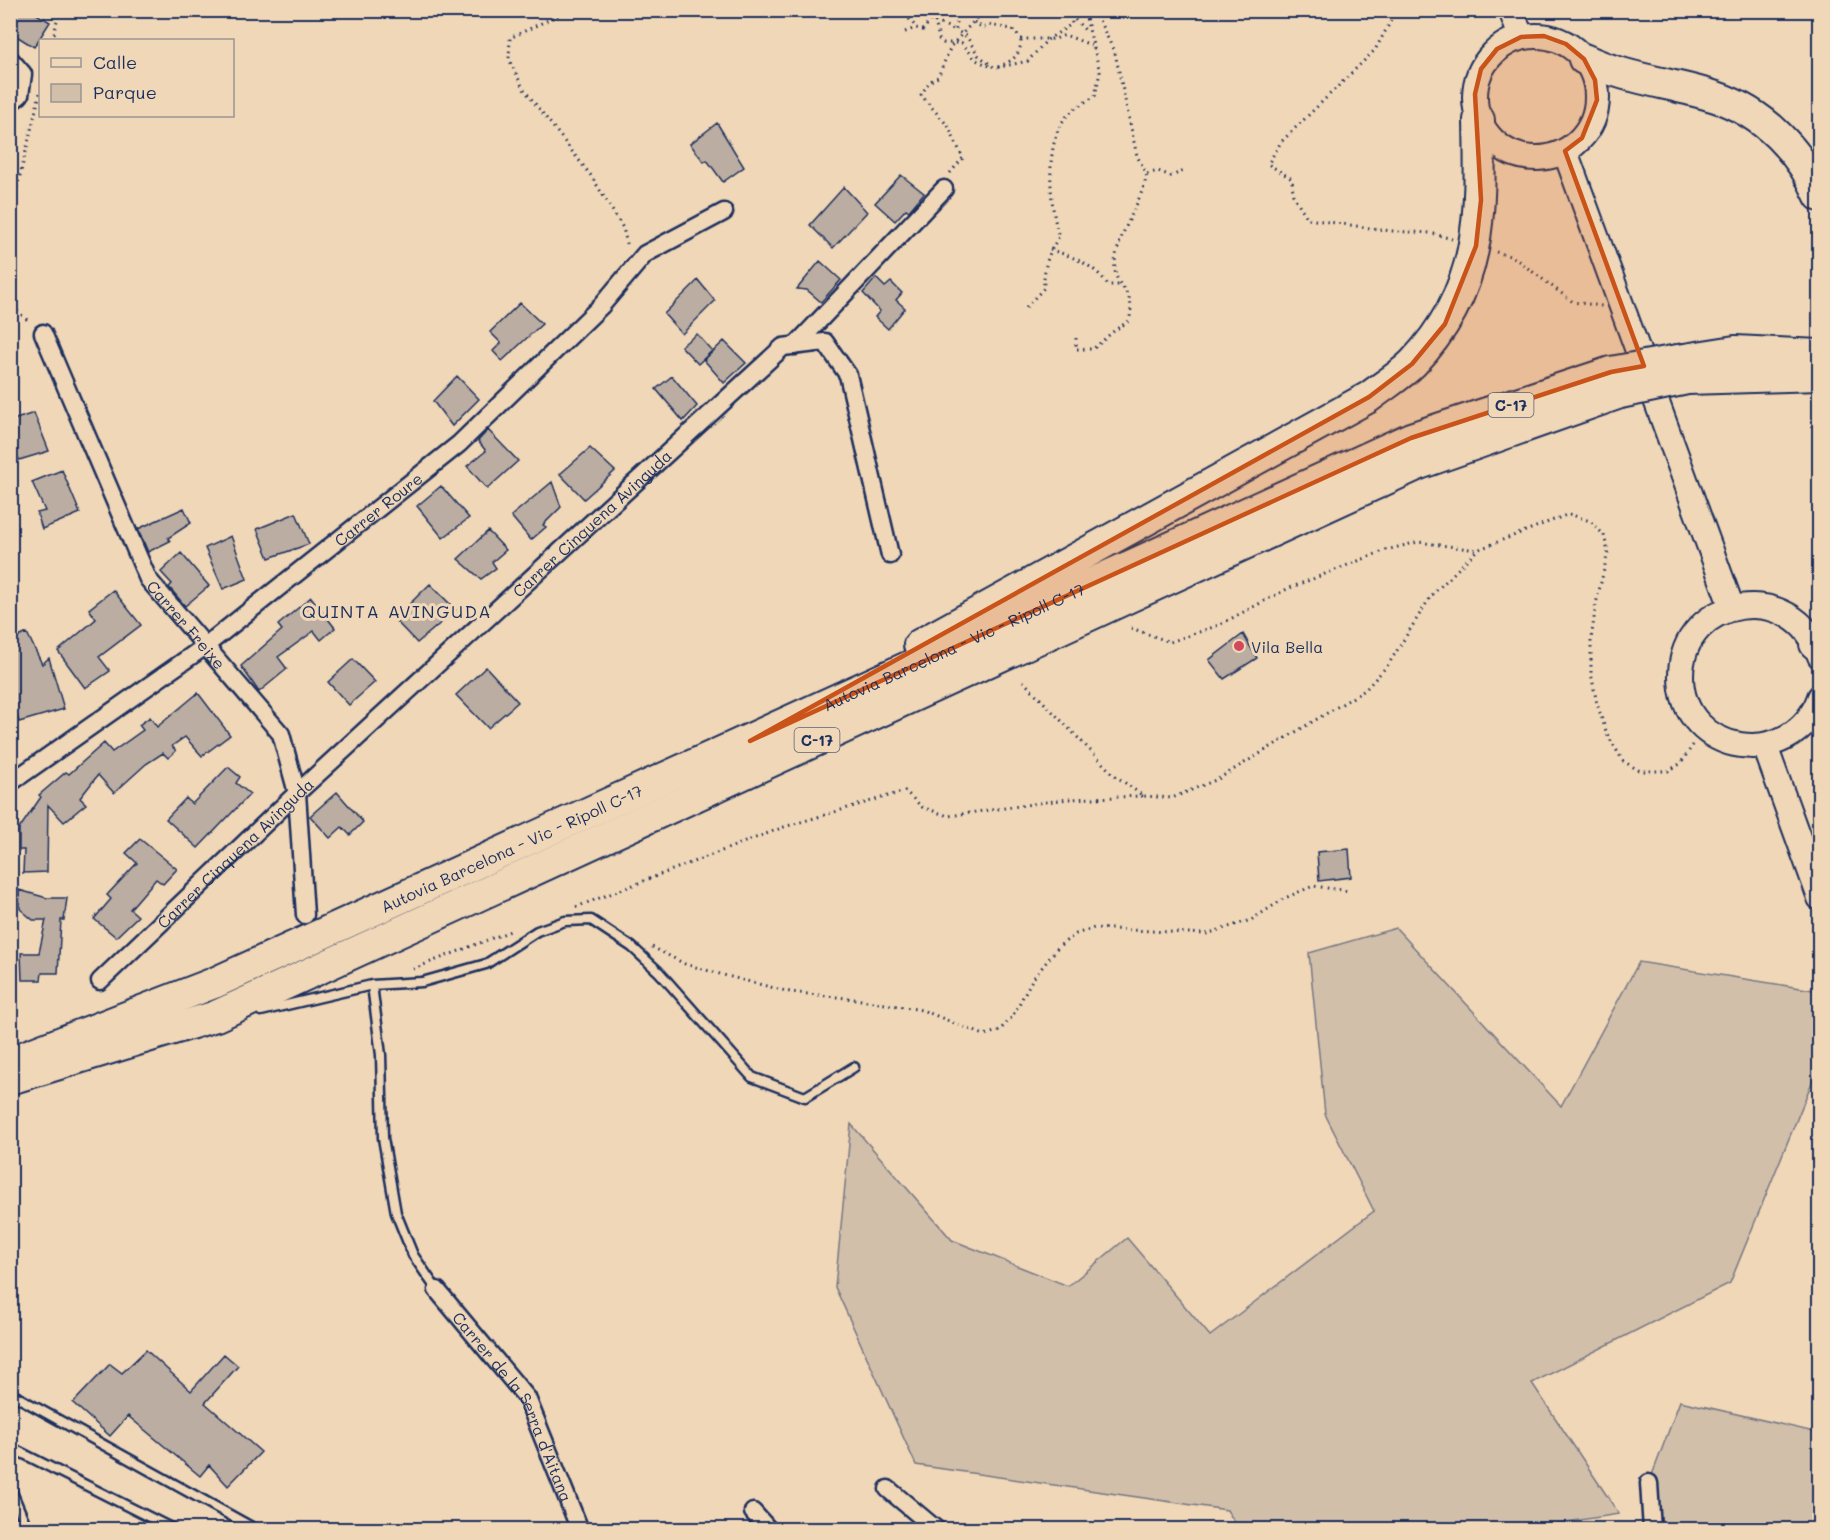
<svg xmlns="http://www.w3.org/2000/svg" width="1830" height="1540" font-family="Mali,sans-serif">
  <style>
    .green { fill: #d1bfaa; stroke: #767784; stroke-width: 1.5 }
    .building { fill: #bbada1; stroke: #1b2f5e; stroke-width: 1.5 }
    .lines { fill: none; stroke-linecap: round; stroke-linejoin: round }
    .lane-casing { stroke: #1b2f5e; stroke-width: 13 }
    .street-casing { stroke: #1b2f5e; stroke-width: 21 }
    .secondary-casing { stroke: #1b2f5e; stroke-width: 28 }
    .highway-casing { stroke: #1b2f5e; stroke-width: 34 }
    .path { stroke: #1b2f5e; stroke-width: 3; stroke-dasharray: 1.5 4.5; stroke-linecap: butt }
    .lane { stroke: #f0d7b7; stroke-width: 8 }
    .street { stroke: #f0d7b7; stroke-width: 16 }
    .secondary { stroke: #f0d7b7; stroke-width: 24 }
    .highway { stroke: #f0d7b7; stroke-width: 30 }
    .highway-bridge-casing { stroke: #1b2f5e; stroke-width: 34; stroke-linecap: butt }
    .highway-bridge { stroke: #f0d7b7; stroke-width: 30 }
    .marked { fill: #c95318; fill-opacity: 0.2; stroke: #c95318; stroke-width: 4.5; stroke-linejoin: round }
    .poi-dot { fill: #d1495b; stroke: #f0d7b7; stroke-width: 2 }
    .labels { text-anchor: middle; dominant-baseline: central; stroke-width: 6; stroke-linejoin: round; paint-order: stroke }
    .shield { fill: #f0d7b7; stroke: #5b6179; stroke-width: 1.5 }
    .shield-label { font-size: 15px; font-weight: bold; fill: #1b2f5e }
    .street-label { font-size: 16px; fill: #1b2f5e; stroke: #f0d7b7 }
    .poi-label { font-size: 16px; fill: #1b2f5e; stroke: #f0d7b7; text-anchor: start }
    .neighbourhood-label { font-size: 18px; letter-spacing: 1.5px; fill: #1b2f5e; stroke: #f0d7b7 }
  </style>
  <rect width="100%" height="100%" fill="#f0d7b7"/>
  <filter id="ink" filterUnits="userSpaceOnUse"><feTurbulence type="fractalNoise" baseFrequency=".0167" numOctaves="2"/><feDisplacementMap in="SourceGraphic" scale="12" xChannelSelector="R" yChannelSelector="G"/><feConvolveMatrix kernelMatrix="1 2 1 2 8 2 1 2 1" color-interpolation-filters="sRGB"/></filter>
  <g filter="url(#ink)">
    <path class="green" d="M1396,928l165,178 78,-144 180,29v74l-89,218 -198,100 87,131 -78,12 -7,4 -295,-1 -12,-19 -311,-45 -81,-178 16,-163 101,116 116,46 59,-48 83,98 164,-125 -49,-97 -16,-161z
      M1680,1401l139,32v96h-167l-3,-46z"/>
    <path class="building" d="M10,10h20l20,12 -16,25 -24,-15z
      M717,123l27,44 -21,15 -16,-22 -3,2 -14,-18z
      M901,175l23,18 -15,18 -3,-2 -11,12 -20,-18z
      M844,187l23,25 -34,36 -23,-23z
      M820,261l21,19 -20,22 -14,-12 -10,-1z
      M876,278l9,9 6,-5 11,11 -6,7 9,8 -17,21 -13,-12 5,-6 -17,-18z
      M698,280l17,21 -33,33 -18,-20z
      M520,303l22,21 -40,37 -9,-10 8,-8 -11,-11z
      M697,334l15,17 -14,13 -17,-18z
      M724,341l22,22 -22,20 -20,-23z
      M457,376l22,23 -27,27 -19,-25z
      M672,376l25,30 -14,15 -27,-32z
      M34,413l15,38 -30,9 -9,-25v-14z
      M488,430l30,31 -31,28 -20,-23 19,-15 -8,-10z
      M590,448l25,23 -31,28 -24,-25z
      M62,470l18,43 -38,16 -5,-16 8,-2 -13,-29z
      M552,482l9,25 -18,18 3,2 -15,13 -20,-24z
      M441,486l28,32 -26,20 -26,-32z
      M184,508l7,15 -23,15 2,3 -22,11 -10,-23z
      M296,513l13,31 -40,14 -12,-29z
      M488,531l18,19 -14,12 4,6 -15,11 -23,-20z
      M231,536l16,43 -24,10 -18,-41z
      M181,553l28,33 -24,20 -16,-19 3,-3 -11,-12z
      M430,584l26,26 -39,33 -23,-24z
      M113,590l28,35 -42,32 11,14 -25,17 -27,-37 38,-32 -7,-10z
      M311,597l24,31 -14,12 -7,-9 -36,26 9,12 -28,23 -18,-26 41,-36 -4,-5z
      M27,633l15,31 7,-6 15,51 -45,13 -9,-31v-50z
      M1243,634l14,24 -33,21 -15,-19z
      M353,659l22,23 -26,23 -21,-23z
      M486,667l32,35 -30,26 -32,-33z
      M198,693l32,42 -28,21 -17,-19 -13,9 4,5 -8,7 -5,-5 -17,11 -32,29 -16,-18 -18,23 6,6 -22,18 -16,-17 -1,67 -24,1 1,-23h-5v-21l22,-32 -2,-2 27,-23 3,2 35,-31 8,9 31,-22 -4,-5 11,-8 7,10z
      M228,767l12,10 -4,6 14,11 -52,54 -32,-29 20,-21 6,6z
      M337,792l26,30 -13,13 -8,-8 -12,11 -20,-22z
      M140,839l37,30 -14,15 -7,-5 -26,30 8,7 -22,21 -22,-18 17,-20 -4,-4 30,-32 -11,-10z
      M1349,849l2,28 -32,4 -2,-29z
      M19,890l28,8h20l-3,22h-3l-3,53h-16l-1,7h-19l-1,-27h18l7,-33h-13l-13,-11z
      M146,1350l45,41 33,-37 14,12 -33,37 56,49 -33,34 -19,-21 -9,11 -72,-60 -18,20 -37,-33 37,-39 12,9z"/>
    <g class="lines">
      <defs>
        <path id="lane" d="M372,985l50,-3 64,-18 51,-33 28,-10 26,-1 41,27 27,25 93,105 53,20 49,-30
          M261,1011l111,-26 9,70 2,83 13,75 17,42 24,35
          M10,1393l247,137
          M10,1447l165,83
          M10,1487l18,43"/>
        <g id="street">
          <path d="M10,59l13,15 -3,21 -10,8"/>
          <path id="s1" d="M43,333l105,246 133,155 16,59 8,122"/>
          <path d="M795,346l149,-157"/>
          <path id="s2" d="M10,783l194,-136 255,-203 142,-138 44,-52 79,-42"/>
          <path id="s3" d="M100,981l197,-188 486,-446 42,-5 23,33 42,180"/>
          <path id="s4" d="M437,1290l90,108 53,132"/>
          <path d="M1649,1483l3,47"/>
          <path d="M888,1489l49,41"/>
          <path d="M753,1512l16,18"/>
        </g>
        <path id="secondary" d="M1511,10l10,27
          M1475 97a61 61 0 1 1 122 0a61 61 0 1 1-122 0Z
          M1565,151l167,457
          M1820,656c-25,-77 -139,-61 -139,20 0,80 112,97 139,21
          M1765,746l55,152"/>
        <g id="highway">
          <path d="M1584,59c42,20 88,24 132,38 48,16 84,54 104,99"/>
          <path d="M1678,360l57,-9 85,4"/>
          <path d="M1687,379l133,-4"/>
          <path d="M1815,644l5,-2"/>
          <path d="M919,645l450,-248c14,-11 31,-21 44,-34 70,-73 68,-149 66,-243"/>
          <path id="s5" d="M28,1055l186,-72 1197,-545 200,-66"/>
          <path d="M10,1079l206,-63 1203,-552 201,-71"/>
        </g>
      </defs>
      <use href="#lane" class="lane-casing"/>
      <use href="#street" class="street-casing"/>
      <use href="#secondary" class="secondary-casing"/>
      <use href="#highway" class="highway-casing"/>
      <path class="path" d="M569,10l-59,28 -1,21 14,29 69,89 31,51 5,20
        M879,10h11
        M901,10l15,17
        M956,10v20l11,7 11,18 17,13 33,-7 19,-21 25,-16 -1,-7
        M1068,10c4,9 13,14 19,23
        M1094,10l21,43 22,103 10,18 11,-3 13,5 13,-5
        M1397,10l-22,40 -94,92 -13,22 24,15 1,16 15,24 83,12 40,2 21,6
        M935,21l4,18 4,4h19l14,17 16,7
        M974,22l9,6 6,-3 23,4 9,10h34l10,-4 26,10
        M905,32l11,-4 7,2 8,-10 25,10
        M53,40l6,-30
        M998,67c14,-6 23,-11 23,-28
        M950,173l13,-15 -15,-32 -27,-31 8,-13 9,-5 13,-31 33,-36
        M10,217l30,-124
        M1050,250c21,5 46,16 58,35h11
        M1496,252l17,5 60,45 29,4
        M10,294l8,18 12,10
        M1026,307l18,-19c-1,-18 4,-36 15,-51 -9,-30 -16,-98 9,-122 7,-8 18,-13 27,-19l5,-24 -16,-62
        M1076,338v11h17l22,-19 14,-9c9,-33 -17,-31 -14,-59 4,-32 26,-57 32,-88
        M1131,628l39,14 49,-17 68,-36 99,-39 32,-8 59,8 92,-36 21,7 14,14 4,17 -12,52 -5,36v33l6,31 10,30 16,27 17,10h28l12,-7 13,-19
        M1023,681l90,93 30,22 29,2 46,-19 147,-89 23,-25 43,-69 46,-46
        M576,907l208,-80 121,-36 17,16 26,9 120,-17 75,-3
        M652,947l33,17 42,12 63,16 65,7 67,11 62,25 15,-4 13,-14 20,-37 27,-34 17,-12 18,-6 112,6 45,-14 34,-22 28,-12 36,5
        M413,969l100,-39"/>
      <use href="#lane" class="lane"/>
      <use href="#street" class="street"/>
      <use href="#secondary" class="secondary"/>
      <use href="#highway" class="highway"/>
      <defs>
        <path id="highway-bridge" d="M1611,372l67,-12
          M1620,393l67,-14"/>
      </defs>
      <use href="#highway-bridge" class="highway-bridge-casing"/>
      <use href="#highway-bridge" class="highway-bridge"/>
    </g>
  </g>
  <path class="marked" d="M1544,36l22,8 18,15 11,21 2,20 -15,38 -17,13 79,215 -33,6 -200,66 -661,303 619,-344 43,-33 33,-40 31,-78 5,-46 -6,-106 6,-25 16,-20 24,-12z"/>
  <circle class="poi-dot" cx="1239" cy="646" r="6"/>
  <g class="labels">
    <g class="shield">
      <rect x="1488.5" y="393" width="45" height="24" rx="4.5"/>
      <rect x="794.5" y="728" width="45" height="24" rx="4.5"/>
    </g>
    <g class="shield-label">
      <text x="1511" y="405">C-17</text>
      <text x="817" y="740">C-17</text>
    </g>
    <g class="street-label">
      <text stroke="none"><textPath href="#s2" startOffset="459">Carrer Roure</textPath></text>
      <text stroke="none"><textPath href="#s3" startOffset="672">Carrer Cinquena Avinguda</textPath></text>
      <text stroke="none"><textPath href="#s1" startOffset="327">Carrer Freixe</textPath></text>
      <text stroke="none"><textPath href="#s5" startOffset="1012">Autovia Barcelona - Vic - Ripoll C-17</textPath></text>
      <text stroke="none"><textPath href="#s5" startOffset="526">Autovia Barcelona - Vic - Ripoll C-17</textPath></text>
      <text stroke="none"><textPath href="#s3" startOffset="186">Carrer Cinquena Avinguda</textPath></text>
      <text stroke="none"><textPath href="#s4" startOffset="141">Carrer de la Serra d'Aitana</textPath></text>
    </g>
    <g class="poi-label">
      <text x="1251" y="646">Vila Bella</text>
    </g>
    <g class="neighbourhood-label">
      <text x="397" y="611">QUINTA AVINGUDA</text>
    </g>
  </g>
  <rect width="1830" height="1540" fill="none" stroke="#f0d7b7" stroke-width="36"/>
  <rect x="18" y="18" width="1794" height="1504" fill="none" stroke="#1b2f5e" stroke-width="2" filter="url(#ink)"/>
  <rect x="39" y="39" width="195" height="78" fill="#f0d7b7" stroke="#9b9493" stroke-width="1.5"/>
  <rect x="51" y="58" width="30" height="9" fill="#f0d7b7" stroke="#9b9493" stroke-width="1.5"/>
  <text x="93" y="69" font-size="18" fill="#1b2f5e">Calle</text>
  <rect x="51" y="84" width="30" height="18" fill="#d1bfaa" stroke="#9b9493" stroke-width="1.5"/>
  <text x="93" y="99" font-size="18" fill="#1b2f5e">Parque</text>
</svg>
